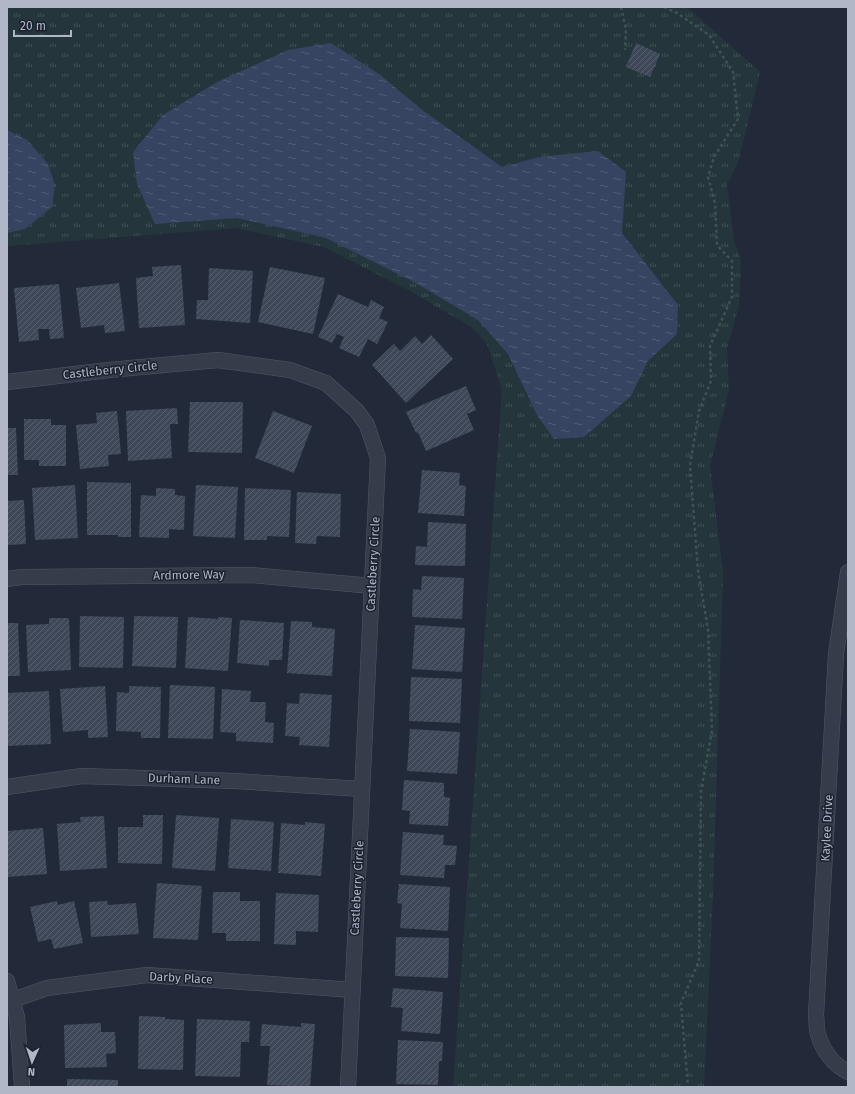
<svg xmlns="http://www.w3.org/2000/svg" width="855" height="1094" font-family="'Fira Sans',sans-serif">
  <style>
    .grass { fill: url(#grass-tufts) }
    .water { fill: url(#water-ripples) }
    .building { fill: url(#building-hatch) }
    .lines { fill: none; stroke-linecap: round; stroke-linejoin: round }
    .minor-casing { stroke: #515765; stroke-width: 16 }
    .path { stroke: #3f5255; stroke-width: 2.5; stroke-dasharray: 3 3; stroke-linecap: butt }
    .minor { stroke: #363c4a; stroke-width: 15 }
    .labels { text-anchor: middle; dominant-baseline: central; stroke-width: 3; stroke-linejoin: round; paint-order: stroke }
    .street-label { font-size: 12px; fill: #b1b7c6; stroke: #1b212f }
  </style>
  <defs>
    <pattern id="grass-tufts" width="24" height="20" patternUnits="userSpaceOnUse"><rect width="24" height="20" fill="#24363b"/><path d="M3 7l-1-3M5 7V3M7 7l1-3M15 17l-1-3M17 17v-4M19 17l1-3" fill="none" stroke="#415156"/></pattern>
    <pattern id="water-ripples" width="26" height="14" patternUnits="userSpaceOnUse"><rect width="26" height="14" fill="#364461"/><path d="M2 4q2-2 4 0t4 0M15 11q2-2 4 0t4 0" fill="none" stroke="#515d76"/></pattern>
    <pattern id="building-hatch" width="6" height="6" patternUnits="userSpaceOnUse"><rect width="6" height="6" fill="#3e4859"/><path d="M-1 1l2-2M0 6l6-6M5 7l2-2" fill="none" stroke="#58606f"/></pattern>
  </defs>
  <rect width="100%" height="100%" fill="#222a3a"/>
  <path class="grass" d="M7,7h680l73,65 -22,91 -11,22 7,56 7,19 -2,45 -12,43 2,41 -19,77 13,107 -10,321 -9,193h-251l49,-698 -15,-45 -14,-16 -63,-37 -86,-44 -88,-19 -229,18z"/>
  <path class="water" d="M331,43l48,31 42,35 81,58 37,-10 59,-6 28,21 -4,61 56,72 -1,29 -29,27 -17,35 -47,41 -30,2 -17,-24 -29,-61 -30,-34 -64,-38 -88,-44 -89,-20 -82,6 -18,-40 -4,-32 30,-37 54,-33 71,-32z
    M7,130l20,10 21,24 7,21 -3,22 -27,22 -18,4z"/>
  <path class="building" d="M636,43l24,11 -10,23 -24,-10z
    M181,265l4,60 -46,3 -3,-50 17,-2 -1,-9z
    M270,267l55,11 -12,56 -55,-12z
    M209,268l44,3 -3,52 -54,-4 1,-19h11z
    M119,283l6,48 -20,2 -1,-8 -23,3 -5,-40z
    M59,284l5,54 -14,1 -1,-10h-11l1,11 -20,2 -5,-54z
    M338,294l30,13 3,-7 13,7 -5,11 9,4 -11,22 -9,-5 -9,18 -20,-9 5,-11 -7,-3 -5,9 -14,-6z
    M431,335l22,24 -47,44 -34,-38 22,-21 6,7 15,-15 7,8z
    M466,386l10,24 -9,4 7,16 -48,21 -8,-19 -2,1 -10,-21z
    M190,402h53l-1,51 -54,-1z
    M177,408l1,16h-8l2,34 -44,3 -2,-50z
    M117,411l4,43 -13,1 1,11 -29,3 -4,-44 21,-2 -1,-10z
    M273,411l39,15 -18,47 -39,-15z
    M24,419h27v6h15v41h-27v-6h-15z
    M7,428h9l2,47h-11z
    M422,470l38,3 -1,12 7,1 -2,30 -46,-3z
    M87,482l44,1v54h-13v-2h-31z
    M75,485l3,53 -43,2 -3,-52z
    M196,485l42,2 -3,51 -42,-2z
    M156,488l19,1v6l10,1 -1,34 -15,-1v9l-30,-1 2,-42 15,1z
    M245,488l46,2 -2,47 -22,-1v4h-23z
    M297,492l44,2 -1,43 -23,-1 -1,8 -21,-1z
    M24,500l2,44 -18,1 -1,-44z
    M428,522l38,2 -1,42 -50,-1 1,-19 11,1z
    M422,576l42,2 -2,41 -50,-2 1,-28 8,1z
    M80,616l44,1 -1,51 -44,-1z
    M134,616l44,1 -2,51 -44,-2z
    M188,617l30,2v-2l14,1 -4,53 -43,-3z
    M49,618h20l2,52 -43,2 -2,-47 23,-1z
    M240,620l44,3 -2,37h-13v6l-32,-3z
    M291,621l21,1v5l23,2 -3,47 -45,-3z
    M7,623h11l2,53h-13z
    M415,625l50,3 -3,44 -50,-3z
    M411,677l51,2 -2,44 -51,-2z
    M170,685l45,2 -2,52 -45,-1z
    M105,686l3,51 -20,1v-8l-25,2 -3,-43z
    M129,686l32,1 -1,51h-19v-6l-25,-1 1,-39 12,1z
    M222,689l29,2 -1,11h16l-1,20 9,1 -1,20 -37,-2v-8l-16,-1z
    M49,691l2,53 -44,2v-53z
    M300,693l32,2 -3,52 -30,-2 1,-8 -15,-1 2,-33 12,1z
    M410,729l50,3 -3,42 -50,-3z
    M404,780l40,3v14l6,1 -2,28 -39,-2 1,-13 -8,-1z
    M143,815h20l-1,49 -44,-1v-36h25z
    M176,815l43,3 -4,53 -43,-3z
    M104,816l3,52 -47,3 -3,-47 24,-2 -1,-5z
    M231,819l43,3 -3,49 -43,-3z
    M305,822l20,2 -4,52 -43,-3 3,-50 24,2z
    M43,828l4,46 -40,3v-46z
    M403,832l41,3 -1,10 14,1 -2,19h-10l-1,13 -44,-3z
    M157,883l45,3 -4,54 -45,-2z
    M399,884l51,3 -2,44 -48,-3 2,-24 -5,-1z
    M213,892h27v9h20v40h-34v-8h-14z
    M276,893l43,2 -1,37 -22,-1v14l-22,-1z
    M57,901l1,4 16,-4 9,42 -29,6 -3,-10 -13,3 -8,-35z
    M107,901l1,4 28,-2 3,31 -48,3 -2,-35z
    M396,937l53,1 -1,40 -53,-2z
    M393,988l50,4 -3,42 -39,-3 2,-23 -12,-1z
    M139,1016l26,1v2l19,1 -1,50 -45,-1z
    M197,1019l53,2 -1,21h-8l-1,35 -45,-1z
    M101,1023v9h14l1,21 -10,1 1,13 -42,1 -1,-43z
    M301,1023l14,1 -5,63 -43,-2 3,-39h-10l2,-22 39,3z
    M398,1040l45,2 -1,19h-3l-1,24 -42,-1z
    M67,1079l51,1v7h-51z"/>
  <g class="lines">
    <defs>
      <path id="minor" d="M7,382l102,-12 109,-10 72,10 36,13 31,28 10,14 11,33 -30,629
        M848,572l-12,82 -20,361c1,6 0,13 2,19 4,15 15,31 30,38
        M7,579l15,-2 230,-2 120,11
        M7,787l75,-11 153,5 127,8
        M7,981l10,36 5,70
        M13,1000l34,-12 100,-13 206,15"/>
    </defs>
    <use href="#minor" class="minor-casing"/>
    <path class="path" d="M621,7l5,22 -1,21
      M664,7l13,6 32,22 24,37 5,47 -24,38 -6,20 7,26 2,42 15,16v36l-22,49 1,35 -12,30 -9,54 8,106 10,58 4,102 -11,60 -2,170 -18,42 7,84"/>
    <use href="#minor" class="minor"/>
  </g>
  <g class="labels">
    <g class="street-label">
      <text transform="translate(110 370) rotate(-6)">Castleberry Circle</text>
      <text transform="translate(373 564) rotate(-87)">Castleberry Circle</text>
      <text transform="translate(189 575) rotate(-1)">Ardmore Way</text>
      <text transform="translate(184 779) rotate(2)">Durham Lane</text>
      <text transform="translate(827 828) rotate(-87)">Kaylee Drive</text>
      <text transform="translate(357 888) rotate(-87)">Castleberry Circle</text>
      <text transform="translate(181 978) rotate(3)">Darby Place</text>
    </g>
  </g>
  <rect width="855" height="1094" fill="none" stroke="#b1b7c6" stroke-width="16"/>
  <g transform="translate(32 1062) rotate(183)" stroke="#1b212f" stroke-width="3" paint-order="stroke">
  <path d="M0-3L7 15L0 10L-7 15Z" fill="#b1b7c6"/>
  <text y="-6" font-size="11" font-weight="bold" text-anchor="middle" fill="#b1b7c6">N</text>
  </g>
  <path d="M14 30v6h57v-6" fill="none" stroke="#b1b7c6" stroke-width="2"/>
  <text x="20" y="30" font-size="12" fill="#b1b7c6" stroke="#1b212f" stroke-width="3" paint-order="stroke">20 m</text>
</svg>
